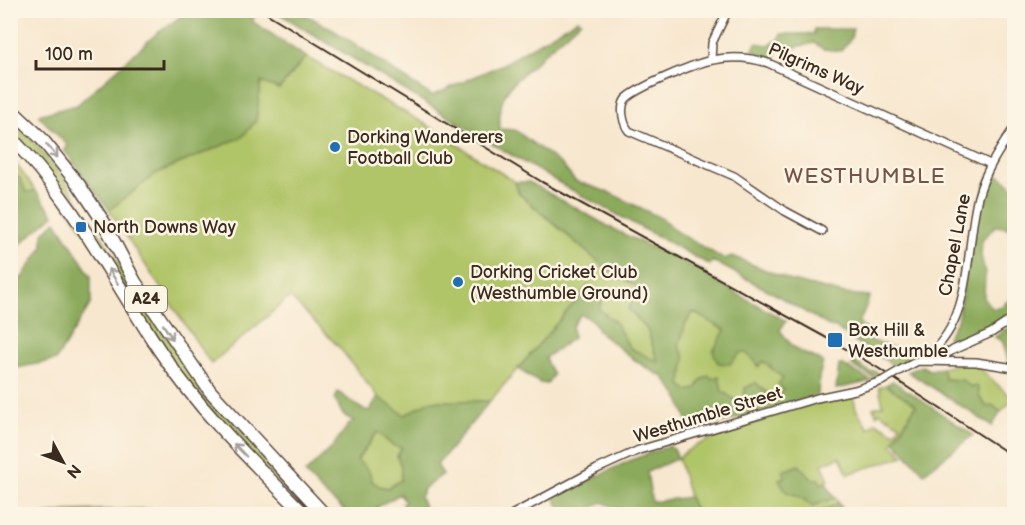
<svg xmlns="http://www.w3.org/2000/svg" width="1025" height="525" font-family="'Balsamiq Sans',sans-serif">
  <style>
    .green { fill: #b0c468; stroke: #767743; stroke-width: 1.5 }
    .forest { fill: #8caa5c; stroke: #646a3d; stroke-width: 1.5; fill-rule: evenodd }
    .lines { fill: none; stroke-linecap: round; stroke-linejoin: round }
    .minor-casing { stroke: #574639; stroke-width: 10 }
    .trunk-casing { stroke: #574639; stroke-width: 15 }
    .minor { stroke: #fff; stroke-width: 7 }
    .trunk { stroke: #fff; stroke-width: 12 }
    .rail { stroke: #3b2a1e; stroke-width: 2 }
    .minor-bridge-casing { stroke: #574639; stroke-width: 10; stroke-linecap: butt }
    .minor-bridge { stroke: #fff; stroke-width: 7 }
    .oneway { stroke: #a79f9a }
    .poi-dot { fill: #1f6fb2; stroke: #fcf5e5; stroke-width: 2 }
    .labels { text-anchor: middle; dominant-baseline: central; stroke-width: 5; stroke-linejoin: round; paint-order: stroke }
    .shield { fill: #fcf5e5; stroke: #75675a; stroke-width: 1.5 }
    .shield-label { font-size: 16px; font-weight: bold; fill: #3b2a1e }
    .street-label { font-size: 18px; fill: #3b2a1e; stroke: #fcf5e5 }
    .poi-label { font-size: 18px; fill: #3b2a1e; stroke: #fcf5e5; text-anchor: start }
    .quarter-label { font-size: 21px; letter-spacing: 1.5px; fill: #765346; stroke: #fcf5e5 }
  </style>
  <rect width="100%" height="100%" fill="#fcf5e5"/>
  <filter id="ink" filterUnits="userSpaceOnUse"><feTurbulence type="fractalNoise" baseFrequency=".0167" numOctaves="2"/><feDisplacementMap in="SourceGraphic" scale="12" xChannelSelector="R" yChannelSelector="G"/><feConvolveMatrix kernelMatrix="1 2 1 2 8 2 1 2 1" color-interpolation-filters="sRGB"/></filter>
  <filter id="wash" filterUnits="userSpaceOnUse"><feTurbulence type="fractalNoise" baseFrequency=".008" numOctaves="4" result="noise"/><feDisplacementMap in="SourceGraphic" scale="24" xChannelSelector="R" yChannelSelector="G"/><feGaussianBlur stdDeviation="1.35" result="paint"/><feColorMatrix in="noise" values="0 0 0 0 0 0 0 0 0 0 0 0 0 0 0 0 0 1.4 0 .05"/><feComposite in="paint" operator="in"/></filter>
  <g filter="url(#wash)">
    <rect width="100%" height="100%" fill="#f8e7cf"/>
    <path class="green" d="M306,57l118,66 91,59 4,12 83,71 39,24 -13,20 19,20 11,34 -28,-15 -15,-26 -17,-13 -9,-23 -99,115h-60l-25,15 -27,-19 -39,-50 -49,-50 -79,67 -102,-154 48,-37 85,-36 14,-16 5,-39 18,7z
      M10,120l24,23 32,39 107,165 32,45 113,122h-8l-59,-58 -62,-71 -165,-241 -13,-13z
      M10,156l26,35 -10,1 -11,-17 -4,2z
      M693,312l38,22 52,44 2,12 -11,9 -10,-7 -29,8 -13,-9 -11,-11h-10l-5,9 -9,2 -6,-7 4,-26 -6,-12 6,-21z
      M961,363l14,1 38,35 -12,13 -9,-7 -5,2c-16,-19 -15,-26 -42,-28l-3,-11z
      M886,385l30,20 -24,39 12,12 -56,18 -8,-17 -18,7 7,16 -4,2 21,32h-146l-6,-6 -5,-11 -11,-39c15,-14 35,-19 54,-27 39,-14 80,-29 121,-37l3,15 13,20 7,-7 19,11 5,-8 -21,-13 -2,3 -4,-7 10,-3 -4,-18z
      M377,432l15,13 10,3 -5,8 4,10v15l-13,7 -9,-2 -7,-5 -3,-10 -12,-11z"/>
    <path class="forest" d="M188,11h70l-6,10 54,36 -27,32 -18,-7 -5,39 -14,16 -85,36 -48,37 -45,-60 4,-4 -30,-31 39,-10 79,-71z
      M275,11h30l-1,3c45,22 85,56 128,82l71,-32 75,-45 3,2 -40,35 -3,4c-26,24 -41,31 -38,69l15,1 47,35 13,16 33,11 55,27 12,12 49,28 8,-3 60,25 53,13 25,2 -11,27 13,11 -2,6 26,9 5,7 12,-4 3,4 -20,11 -44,-28v-1l-18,-11 -2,1 -59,-35 -60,-32 -3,4 -140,-76 -69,-40z
      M814,29h39l-2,9 -10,13 -18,-2 -9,-6 -22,5 -15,1 -3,10 -22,-7 4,-9 12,2 12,-6 1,-5h33z
      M991,173l11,4 12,11v37l-5,3 -14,-2 -13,15 -1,14 4,18 -1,25 9,11 9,-3 12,-10v16l-43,24 -22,3 -2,-2 10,-16 20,-106 8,-31z
      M15,175l5,3 6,14 10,-1 18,24 -43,37v-75z
      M515,182h14l86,48 91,43 -1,3 81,45 -6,9c6,8 12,18 21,22 8,5 12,3 22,10l-4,15 -1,18 -74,22 -53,12 -13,-32 -16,-22c-12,0 -52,-35 -64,-44 -1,-8 -10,-15 -18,-16l-8,11 1,12 -28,20 8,17 -6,9 -7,-1 -22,-14 71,-84 15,10 -5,14 16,13 15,26 28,14 -11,-33 -19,-20 12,-20 -38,-24 -83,-72zM693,312l32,18 -12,21 5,12 12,1 10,-11h6l11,10 1,4 5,-6 20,17 -5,6 6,6 -10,9 -18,-16 -11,5 -1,9 -9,3 -13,-9 -3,-15 -8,3 -2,-4 -8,5 -5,9 -9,2 -6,-7 4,-26 -6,-13 6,-20z
      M56,221l35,55v27l-35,57 -45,9v-97l10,7 22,-33v-13z
      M1014,323v42h-5l-6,-23 -8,-5z
      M854,362l18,11 2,-2 8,4 -7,4 -23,-13z
      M839,365h4l29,16 -36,8z
      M922,366l7,4 13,-2 3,11 17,1 9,7 6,-1 3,12 7,9 5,-2 9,7 -9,14 -84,-54z
      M893,381l80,54 -49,38 -30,-32 22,-36 -30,-20z
      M338,392l24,17 7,2 9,-14 27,18 25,-14h60l-53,64 6,9 -19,15 -4,8 7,17h-18l-7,-10 3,-2 -5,-8 -23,13 3,7h-31l-28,-23 -16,-18 28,-27 16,-22 5,-3 -11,-6 -8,-16zM377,432l15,13 10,3 -5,8 4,10v14l-13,8 -9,-2 -7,-5 -3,-10 -12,-11z
      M669,446l6,4 3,8 -31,14 5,30 37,-5 5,11 6,6h-19l-2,-2 -6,2h-43l-28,-12 -10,6 3,6h-32l-9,-17 77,-37z
      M799,465l13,14h7l2,5 4,-2 10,16 -22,8 -15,-10 -12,-4 -7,-13 6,-2 -2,-6z
      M838,503l8,11h-30z
      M149,509l22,5h-127l22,-3z"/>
  </g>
  <g filter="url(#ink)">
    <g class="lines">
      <defs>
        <path id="minor" d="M711,60l1,-17 16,-33
          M822,231l-37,-20 -51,-35 -105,-45c-6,-7 -9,-23 -4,-31 8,-11 73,-38 88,-40 19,-4 36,-3 55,3l222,101
          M953,350l38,-17 23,-15
          M927,356l23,-4
          M918,361l58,1 38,6
          M904,368c8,-4 17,-8 24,-13 46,-36 37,-108 50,-158 7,-26 21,-47 36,-69
          M513,514l84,-45 42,-19 178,-52 38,-8 27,-9"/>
        <path id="trunk" d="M10,109l31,29 38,47 24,36 32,61 75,109 114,123
          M10,137c64,63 103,144 152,217 42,62 90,107 142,160"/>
      </defs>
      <use href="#minor" class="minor-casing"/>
      <use href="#trunk" class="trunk-casing"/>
      <use href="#minor" class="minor"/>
      <use href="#trunk" class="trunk"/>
      <path class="rail" d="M261,10l281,172 292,160 44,26 136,89"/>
      <defs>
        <path id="minor-bridge" d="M882,381l22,-13"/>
      </defs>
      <use href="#minor-bridge" class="minor-bridge-casing"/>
      <use href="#minor-bridge" class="minor-bridge"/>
    </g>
    <defs><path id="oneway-shaft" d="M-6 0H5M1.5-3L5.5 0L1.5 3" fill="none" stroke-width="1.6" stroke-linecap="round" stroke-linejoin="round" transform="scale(1.5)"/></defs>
    <g class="oneway">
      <use href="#oneway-shaft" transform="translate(52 151) rotate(50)"/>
      <use href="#oneway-shaft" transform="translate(113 276) rotate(-122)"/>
      <use href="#oneway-shaft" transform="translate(168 332) rotate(56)"/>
      <use href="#oneway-shaft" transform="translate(240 450) rotate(-134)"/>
    </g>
  </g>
  <g class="poi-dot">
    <circle cx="335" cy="147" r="6"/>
    <rect x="75" y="221" width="12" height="12" rx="3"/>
    <circle cx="458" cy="282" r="6"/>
    <rect x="827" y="332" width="16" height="16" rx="3"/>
  </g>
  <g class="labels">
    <rect class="shield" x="125" y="286" width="42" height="26" rx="4.5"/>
    <g class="shield-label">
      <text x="146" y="299">A24</text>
    </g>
    <g class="street-label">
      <text transform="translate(816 69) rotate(24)">Pilgrims Way</text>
      <text transform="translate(955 245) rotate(-79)">Chapel Lane</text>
      <text transform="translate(708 415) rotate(-17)">Westhumble Street</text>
    </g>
    <g class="poi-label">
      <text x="347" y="137">Dorking Wanderers<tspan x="347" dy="21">Football Club</tspan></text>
      <text x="93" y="227">North Downs Way</text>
      <text x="470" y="272">Dorking Cricket Club<tspan x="470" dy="21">(Westhumble Ground)</tspan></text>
      <text x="848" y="330">Box Hill &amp;<tspan x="848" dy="21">Westhumble</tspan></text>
    </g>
    <g class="quarter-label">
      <text x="865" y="176">WESTHUMBLE</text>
    </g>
  </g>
  <rect width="1025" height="525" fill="none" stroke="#fcf5e5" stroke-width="36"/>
  <g transform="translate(63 462) rotate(131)" stroke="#fcf5e5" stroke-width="4.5" paint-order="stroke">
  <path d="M0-4.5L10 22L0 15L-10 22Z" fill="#3b2a1e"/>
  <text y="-9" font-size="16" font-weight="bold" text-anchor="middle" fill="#3b2a1e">N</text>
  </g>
  <path d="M36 60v9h128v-9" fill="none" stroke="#3b2a1e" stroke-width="3"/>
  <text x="45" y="60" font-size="18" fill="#3b2a1e" stroke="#fcf5e5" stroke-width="4.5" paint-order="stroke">100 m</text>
</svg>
